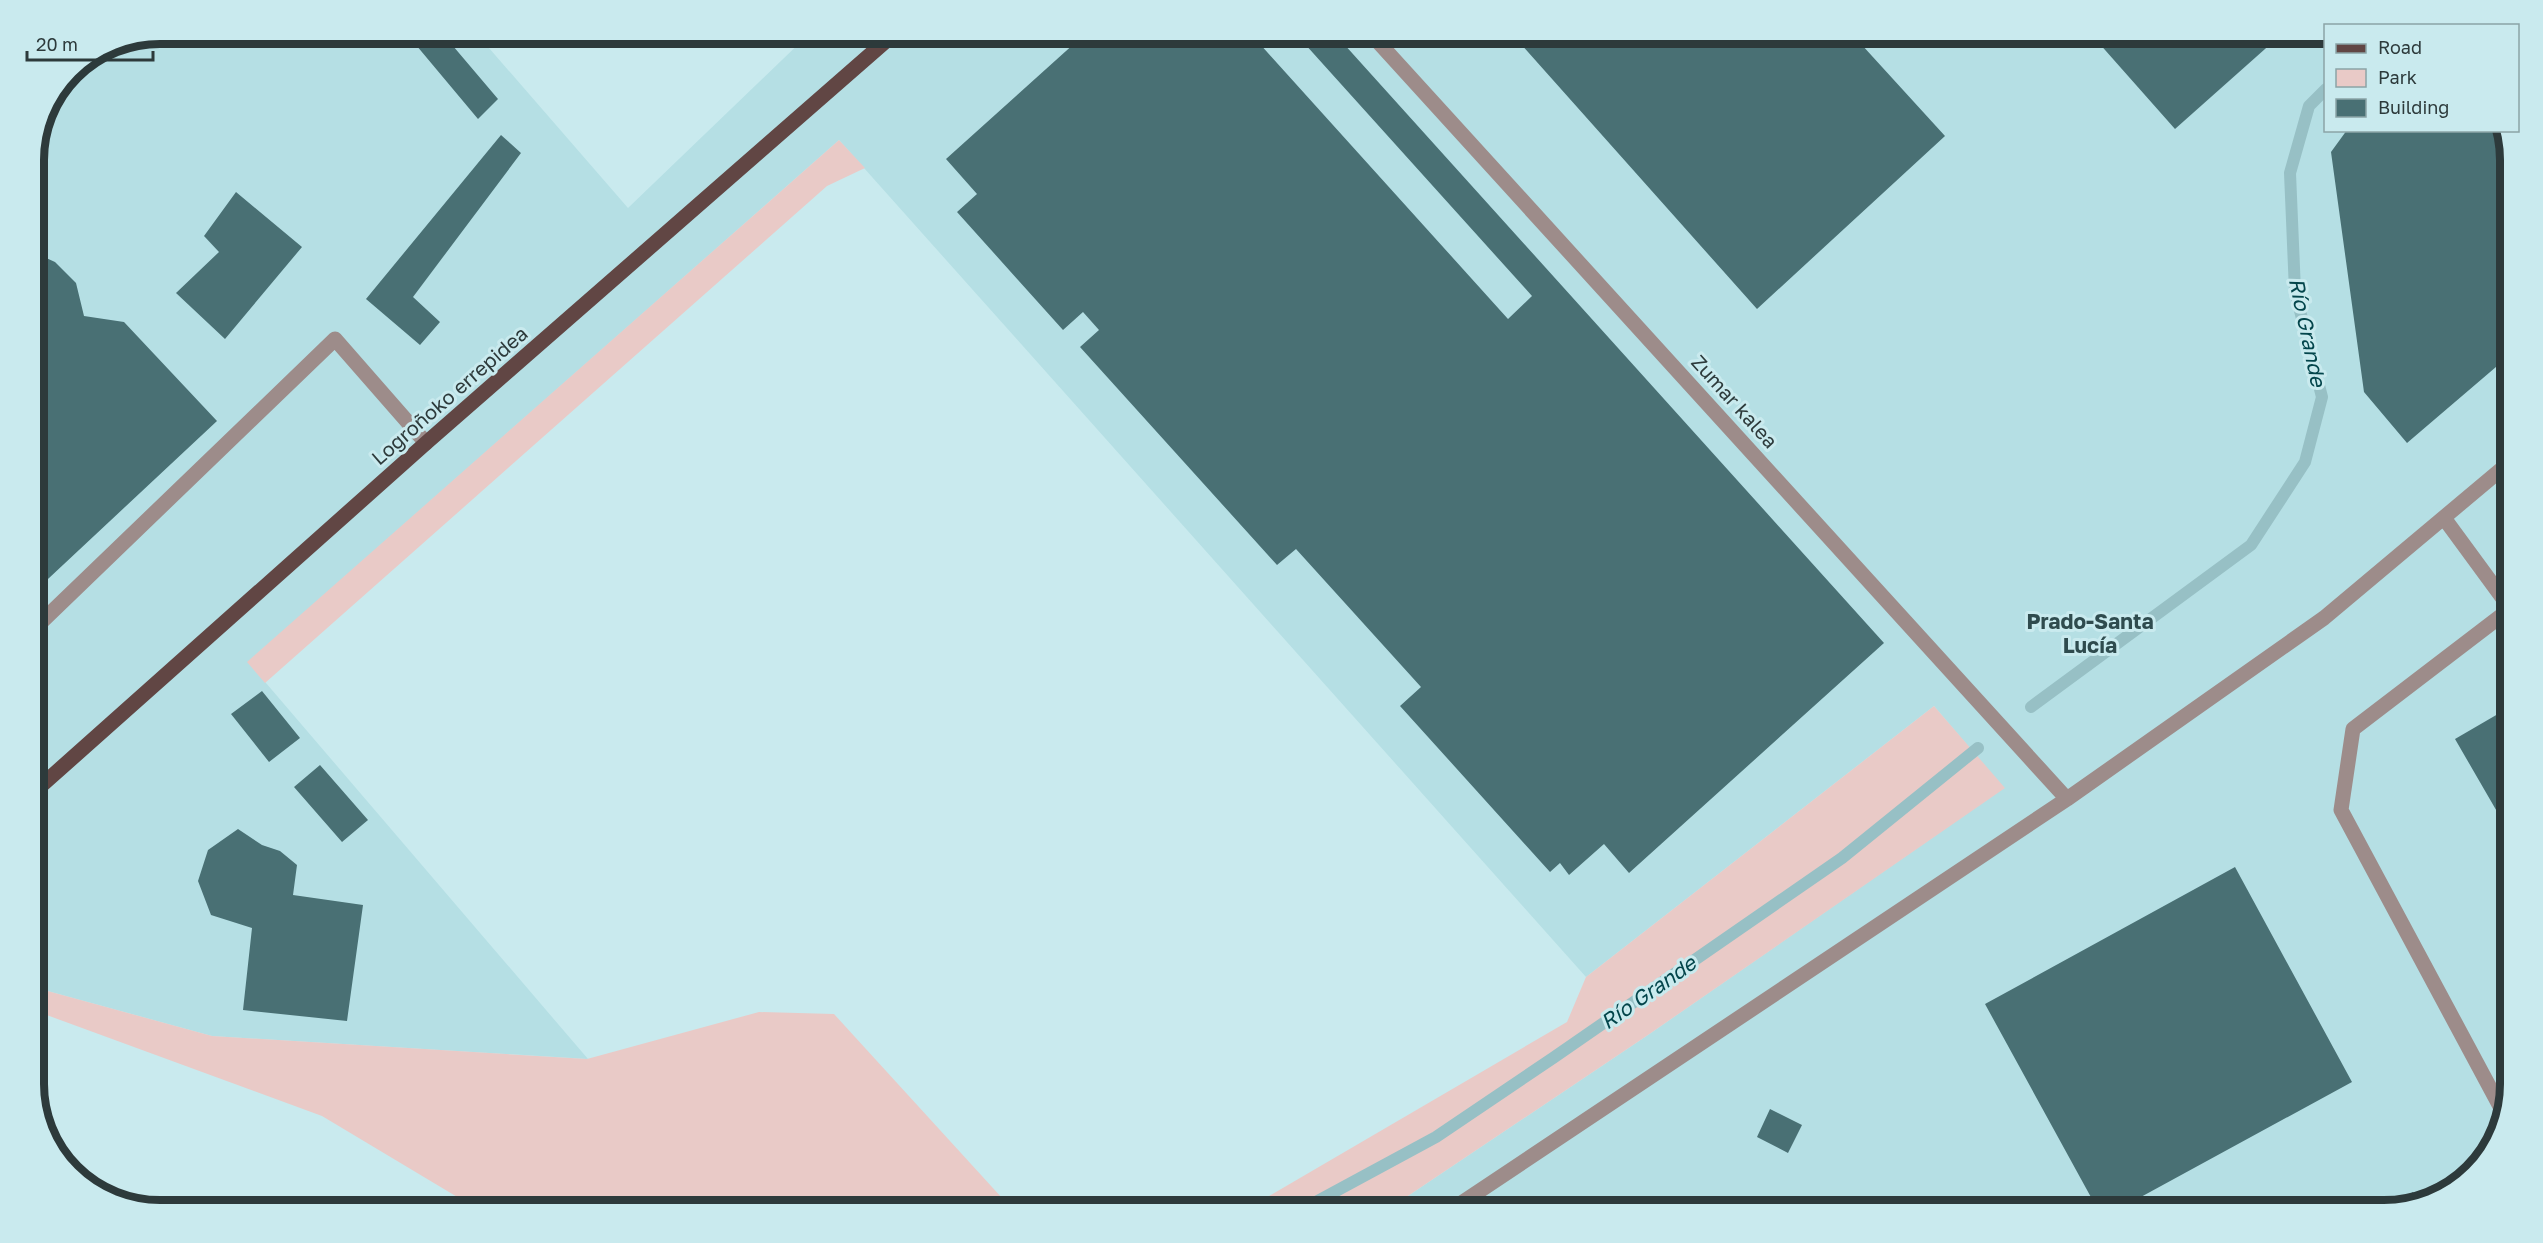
<svg xmlns="http://www.w3.org/2000/svg" width="2543" height="1243" font-family="'Golos Text',sans-serif">
  <style>
    .built { fill: #b5dfe4 }
    .green { fill: #e9cac7 }
    .lines { fill: none; stroke-linecap: round; stroke-linejoin: round }
    .stream { stroke: #97c0c5; stroke-width: 12 }
    .building { fill: #497074 }
    .minor { stroke: #9d8c8a; stroke-width: 15 }
    .major { stroke: #614644; stroke-width: 15 }
    .labels { text-anchor: middle; dominant-baseline: central; stroke-width: 6; stroke-linejoin: round; paint-order: stroke }
    .street-label { font-size: 20px; fill: #2d3a3b; stroke: #c9eaee }
    .water-label { font-size: 21px; font-style: italic; fill: #03454b; stroke: #c9eaee }
    .neighbourhood-label { font-size: 21px; font-weight: bold; fill: #2f4b4e; stroke: #c9eaee }
    .rim { fill: none; stroke: #2d3a3b; stroke-width: 8 }
  </style>
  <rect width="100%" height="100%" fill="#c9eaee"/>
  <path class="built" d="M159,33h317l152,175 182,-175h1515l1,97 177,1 7,20v933l-13,55 -43,50 -70,21h-997l261,-175 356,-247 -70,-82 -348,271 -747,-837 -591,522 340,397 -376,-23 -179,-49v-836l10,-40 27,-41 41,-28z"/>
  <path class="green" d="M839,140l26,28 -38,18 -562,497 -18,-21z
    M1934,706l71,82 -357,247 -261,175h-142l322,-188 19,-45z
    M33,987l179,49 375,23 172,-47 75,2 179,196h-534l-157,-94 -289,-106z"/>
  <g class="lines">
    <path class="stream" d="M2031,707l220,-162 54,-83 17,-65 -27,-106 -5,-118 19,-67 17,-17
      M1301,1210l135,-73 117,-79 289,-200 136,-110"/>
  </g>
  <path class="building" d="M406,33h36l56,66 -20,20z
    M1086,33h164l258,286 24,-23 -237,-263h39l550,610 -255,230 -25,-29 -35,31 -9,-12 -10,9 -150,-166 21,-19 -125,-138 -19,16 -197,-218 19,-17 -16,-18 -20,18 -106,-118 20,-18 -31,-35z
    M1511,33h340l94,103 -188,173z
    M2090,33h193l-108,96z
    M2347,130h156l7,21v204l-103,88 -43,-51 -33,-240z
    M501,135l20,18 -108,144 27,25 -20,23 -54,-46z
    M236,192l66,55 -77,92 -49,-46 43,-41 -15,-16z
    M33,252l22,10 21,21 8,33 40,6 93,99 -184,172z
    M262,691l38,47 -31,24 -38,-48z
    M2510,707v127l-55,-95z
    M320,765l48,55 -26,22 -48,-55z
    M238,829l24,16 18,6 17,14 -4,30 70,10 -16,116 -104,-11 9,-82 -41,-13 -13,-34 10,-31z
    M2235,867l117,215 -235,128h-19l-113,-206z
    M1770,1109l32,16 -14,28 -31,-16z
    M2413,1192l5,8 -35,10z"/>
  <g class="lines">
    <path class="minor" d="M1370,33l697,766
      M2444,518l66,90
      M33,630l302,-291 91,104
      M2503,1112l-162,-302 12,-81 157,-120
      M1451,1210l616,-411 257,-181 186,-156"/>
    <path class="major" d="M33,793l393,-350 469,-410"/>
  </g>
  <g class="labels">
    <g class="street-label">
      <text transform="translate(449 395) rotate(-41)">Logroñoko errepidea</text>
      <text transform="translate(1735 401) rotate(48)">Zumar kalea</text>
    </g>
    <g class="water-label">
      <text transform="translate(2308 332) rotate(78)">Río Grande</text>
      <text transform="translate(1648 992) rotate(-35)">Río Grande</text>
    </g>
    <g class="neighbourhood-label">
      <text x="2090" y="621">Prado-Santa<tspan x="2090" dy="24">Lucía</tspan></text>
    </g>
  </g>
  <path d="M0 0H2543V1243H0ZM160 44H2384A116 116 0 0 1 2500 160V1084A116 116 0 0 1 2384 1200H160A116 116 0 0 1 44 1084V160A116 116 0 0 1 160 44Z" fill="#c9eaee" fill-rule="evenodd"/>
  <path class="rim" d="M160 44H2384A116 116 0 0 1 2500 160V1084A116 116 0 0 1 2384 1200H160A116 116 0 0 1 44 1084V160A116 116 0 0 1 160 44Z"/>
  <rect x="2324" y="24" width="195" height="108" fill="#c9eaee" stroke="#8ba4a6" stroke-width="1.5"/>
  <rect x="2336" y="44" width="30" height="9" fill="#614644" stroke="#8ba4a6" stroke-width="1.5"/>
  <text x="2378" y="54" font-size="18" fill="#2d3a3b">Road</text>
  <rect x="2336" y="69" width="30" height="18" fill="#e9cac7" stroke="#8ba4a6" stroke-width="1.5"/>
  <text x="2378" y="84" font-size="18" fill="#2d3a3b">Park</text>
  <rect x="2336" y="99" width="30" height="18" fill="#497074" stroke="#8ba4a6" stroke-width="1.5"/>
  <text x="2378" y="114" font-size="18" fill="#2d3a3b">Building</text>
  <path d="M27 51v9h126v-9" fill="none" stroke="#2d3a3b" stroke-width="3"/>
  <text x="36" y="51" font-size="18" fill="#2d3a3b" stroke="#c9eaee" stroke-width="4.5" paint-order="stroke">20 m</text>
</svg>
